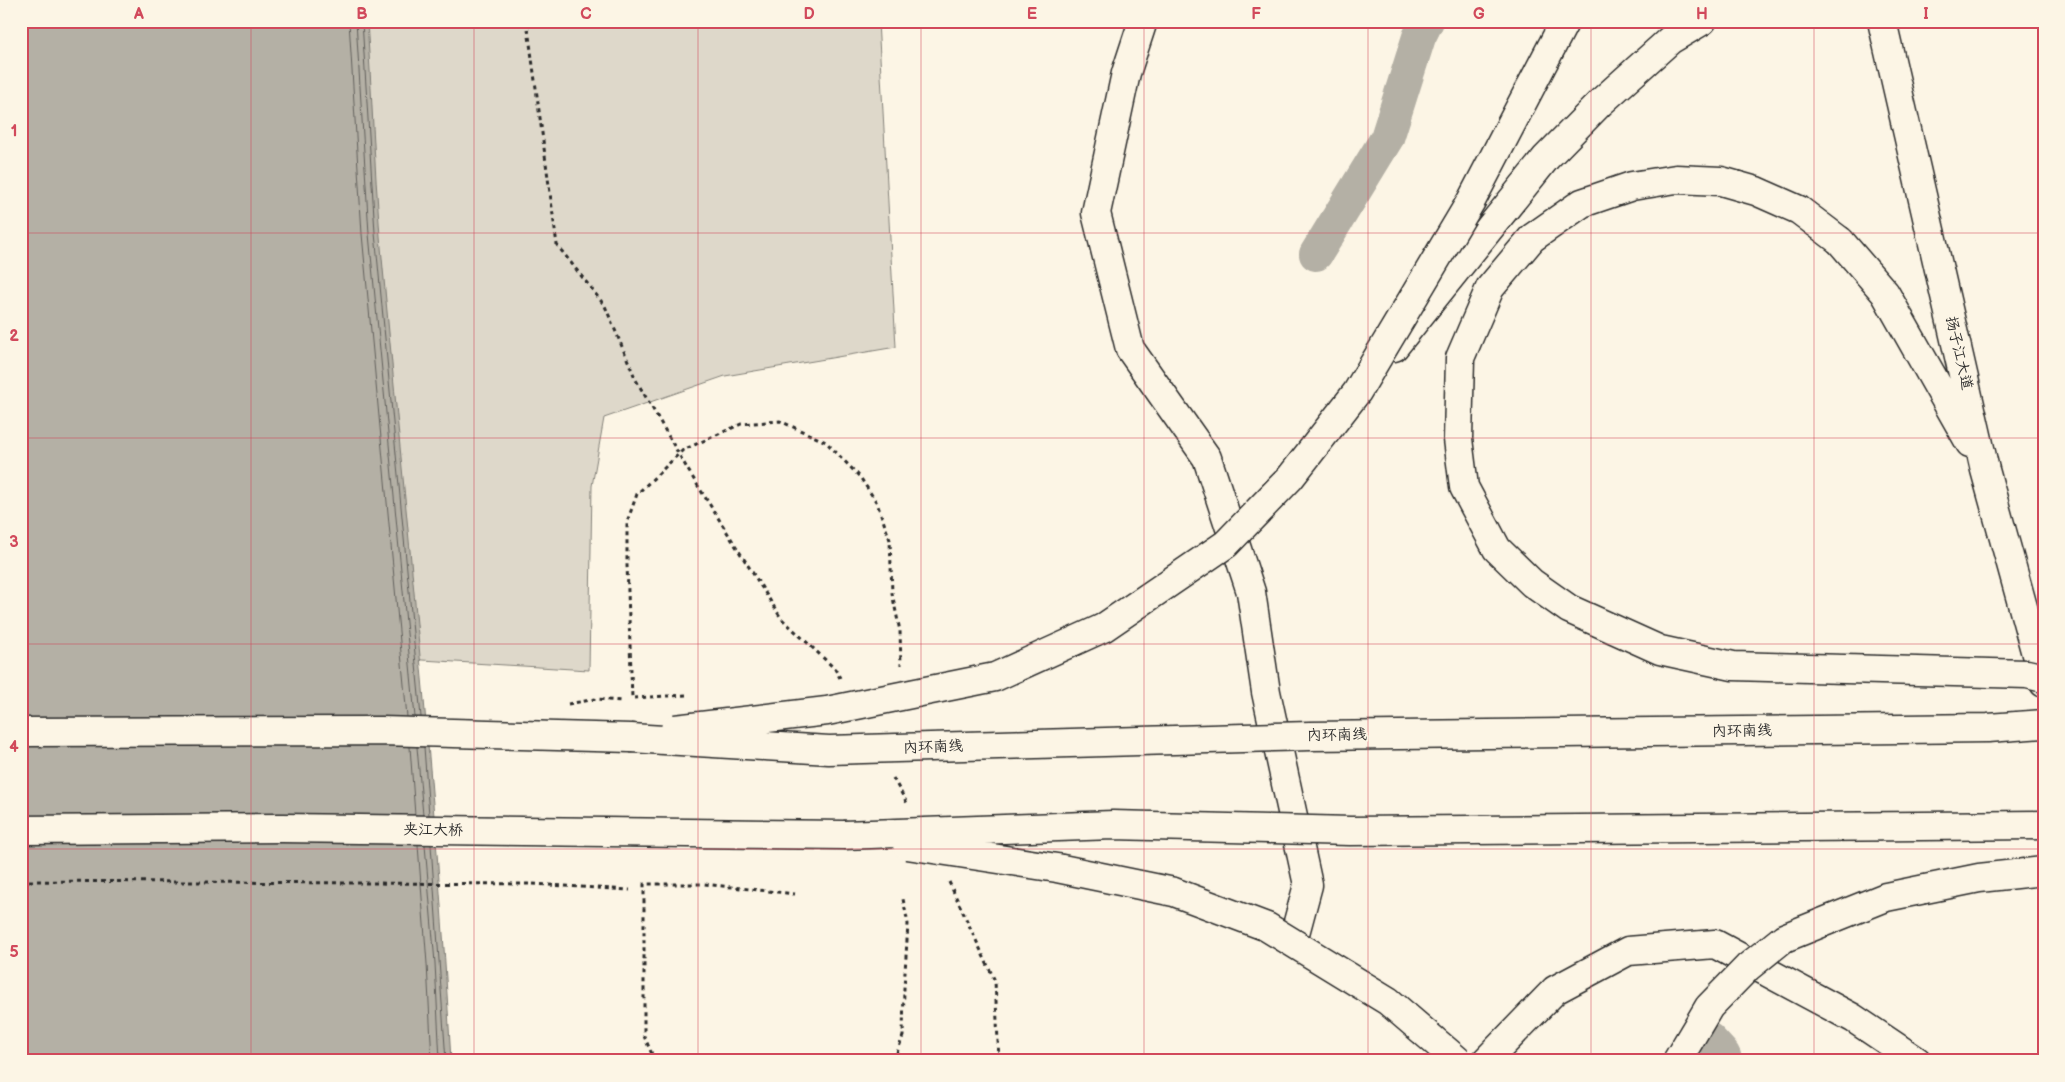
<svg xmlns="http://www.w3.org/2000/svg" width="2065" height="1082" font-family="'Balsamiq Sans','LXGW WenKai TC',sans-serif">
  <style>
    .green { fill: #ded8ca; stroke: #84827a }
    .water { fill: #b4b0a5; stroke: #7d7b74 }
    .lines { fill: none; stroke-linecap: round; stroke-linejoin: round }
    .shore { stroke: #62605c; stroke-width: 1 }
    .canal { stroke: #b4b0a5; stroke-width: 34 }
    .river { stroke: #b4b0a5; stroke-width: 58 }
    .minor-casing { stroke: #2b2b2b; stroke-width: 31 }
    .highway-casing { stroke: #2b2b2b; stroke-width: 31 }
    .path { stroke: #2b2b2b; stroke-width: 3; stroke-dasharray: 4 4; stroke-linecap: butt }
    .minor { stroke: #fcf5e5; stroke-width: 28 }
    .highway { stroke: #fcf5e5; stroke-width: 28 }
    .highway-bridge-casing { stroke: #2b2b2b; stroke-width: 31; stroke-linecap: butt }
    .highway-bridge { stroke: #fcf5e5; stroke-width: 28 }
    .grid { fill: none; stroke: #d1495b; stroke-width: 1; stroke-opacity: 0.55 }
    .labels { text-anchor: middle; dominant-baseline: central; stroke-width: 4; stroke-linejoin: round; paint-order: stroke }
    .street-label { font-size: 15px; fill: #2b2b2b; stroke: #fcf5e5 }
    .neatline { fill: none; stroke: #d1495b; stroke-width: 2 }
    .grid-label { font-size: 16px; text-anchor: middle; font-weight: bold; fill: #d1495b }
  </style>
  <rect width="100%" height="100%" fill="#fcf5e5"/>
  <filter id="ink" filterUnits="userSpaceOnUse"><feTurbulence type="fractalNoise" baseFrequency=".02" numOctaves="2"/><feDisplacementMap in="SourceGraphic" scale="10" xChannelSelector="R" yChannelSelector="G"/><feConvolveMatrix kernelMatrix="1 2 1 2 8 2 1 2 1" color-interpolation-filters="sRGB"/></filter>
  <g filter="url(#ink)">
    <path class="green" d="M268,21h610l18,326 -171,29 -121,42 -12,68 -3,184 -167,-10 -64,-13z"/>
    <path class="water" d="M21,21h346c5,72 7,143 13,215 25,275 56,549 71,825h-430z"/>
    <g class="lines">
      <path class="shore" d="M349,21l13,213 45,483
        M356,21l13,213 46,483
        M362,21l13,212 46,484
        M410,747l5,68
        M417,747l6,68
        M424,747l5,68
        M418,845l9,119 5,97
        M425,845l10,118 5,98
        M431,845l15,216"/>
      <path class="canal" d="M1316,254l71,-116 32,-101 8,-16"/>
      <path class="river" d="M1702,1049l11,12"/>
      <defs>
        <path id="minor" d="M1143,21l-17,52 -30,140 34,136 77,109 44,134 15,100 42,193 -14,52
          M1486,1061l69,-71 73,-39 87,-7 138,74 64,43"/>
        <path id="highway" d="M1882,21l103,449 59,213
          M1840,241l45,52 85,150
          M1394,347l152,-189 55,-56 69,-62 32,-19
          M21,732l360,-1 250,7
          M21,830l261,-2 562,7"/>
      </defs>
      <use href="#minor" class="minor-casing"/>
      <use href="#highway" class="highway-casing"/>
      <path class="path" d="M527,21l30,224 48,61 31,74 52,90 93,148 54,51 5,9
        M686,695l-54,3 -5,-133v-43l10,-28 46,-44 58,-26 39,-3 46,21 34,35 17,26 13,37 2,53 8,38 1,34
        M568,704l28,-5 26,2
        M893,778l14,25
        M21,881l510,3 99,6
        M949,882l46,99 4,80
        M655,1061l-11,-25v-152h60l91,10
        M894,1061l9,-25 1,-48 4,-64 -5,-25"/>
      <use href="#minor" class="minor"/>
      <use href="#highway" class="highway"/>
      <defs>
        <path id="highway-bridge" d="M1840,241l-41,-31 -43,-19 -35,-10 -45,-2 -44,7 -50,17 -50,35 -42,50 -30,70 -2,81 6,48 33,62 35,34 37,26 91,41 73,16 294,8 17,4
          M675,729l152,-18 168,-34 108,-49 123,-84 64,-66 67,-86 114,-191 94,-180
          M631,738l198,12 481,-14 678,-8 56,-4
          M844,835l269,-10 237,6 694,-6
          M907,845l150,23 117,24 93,35 121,74 70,60
          M1677,1061l32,-54 39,-40 36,-29 102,-41 93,-19 65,-7"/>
      </defs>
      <use href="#highway-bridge" class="highway-bridge-casing"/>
      <use href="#highway-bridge" class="highway-bridge"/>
    </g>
  </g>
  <path class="grid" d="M251,21v1040M474,21v1040M698,21v1040M921,21v1040M1144,21v1040M1368,21v1040M1591,21v1040M1814,21v1040M21,233h2023M21,438h2023M21,644h2023M21,849h2023"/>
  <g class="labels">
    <g class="street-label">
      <text transform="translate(1959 353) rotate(77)">扬子江大道</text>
      <text transform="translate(1742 731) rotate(-1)">内环南线</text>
      <text transform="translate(1337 735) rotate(-1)">内环南线</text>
      <text transform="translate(933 747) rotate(-2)">内环南线</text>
      <text transform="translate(433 830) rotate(1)">夹江大桥</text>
    </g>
  </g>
  <rect width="2065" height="1082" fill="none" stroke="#fcf5e5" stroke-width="55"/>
  <rect x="28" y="28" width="2010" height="1026" class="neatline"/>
  <g class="grid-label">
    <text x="139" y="19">A</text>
    <text x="362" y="19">B</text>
    <text x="586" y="19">C</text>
    <text x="809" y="19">D</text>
    <text x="1032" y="19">E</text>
    <text x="1256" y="19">F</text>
    <text x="1479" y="19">G</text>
    <text x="1702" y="19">H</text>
    <text x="1926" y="19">I</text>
    <text x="14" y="136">1</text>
    <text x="14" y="341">2</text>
    <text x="14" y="547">3</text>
    <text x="14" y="752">4</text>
    <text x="14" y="957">5</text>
  </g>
</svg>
